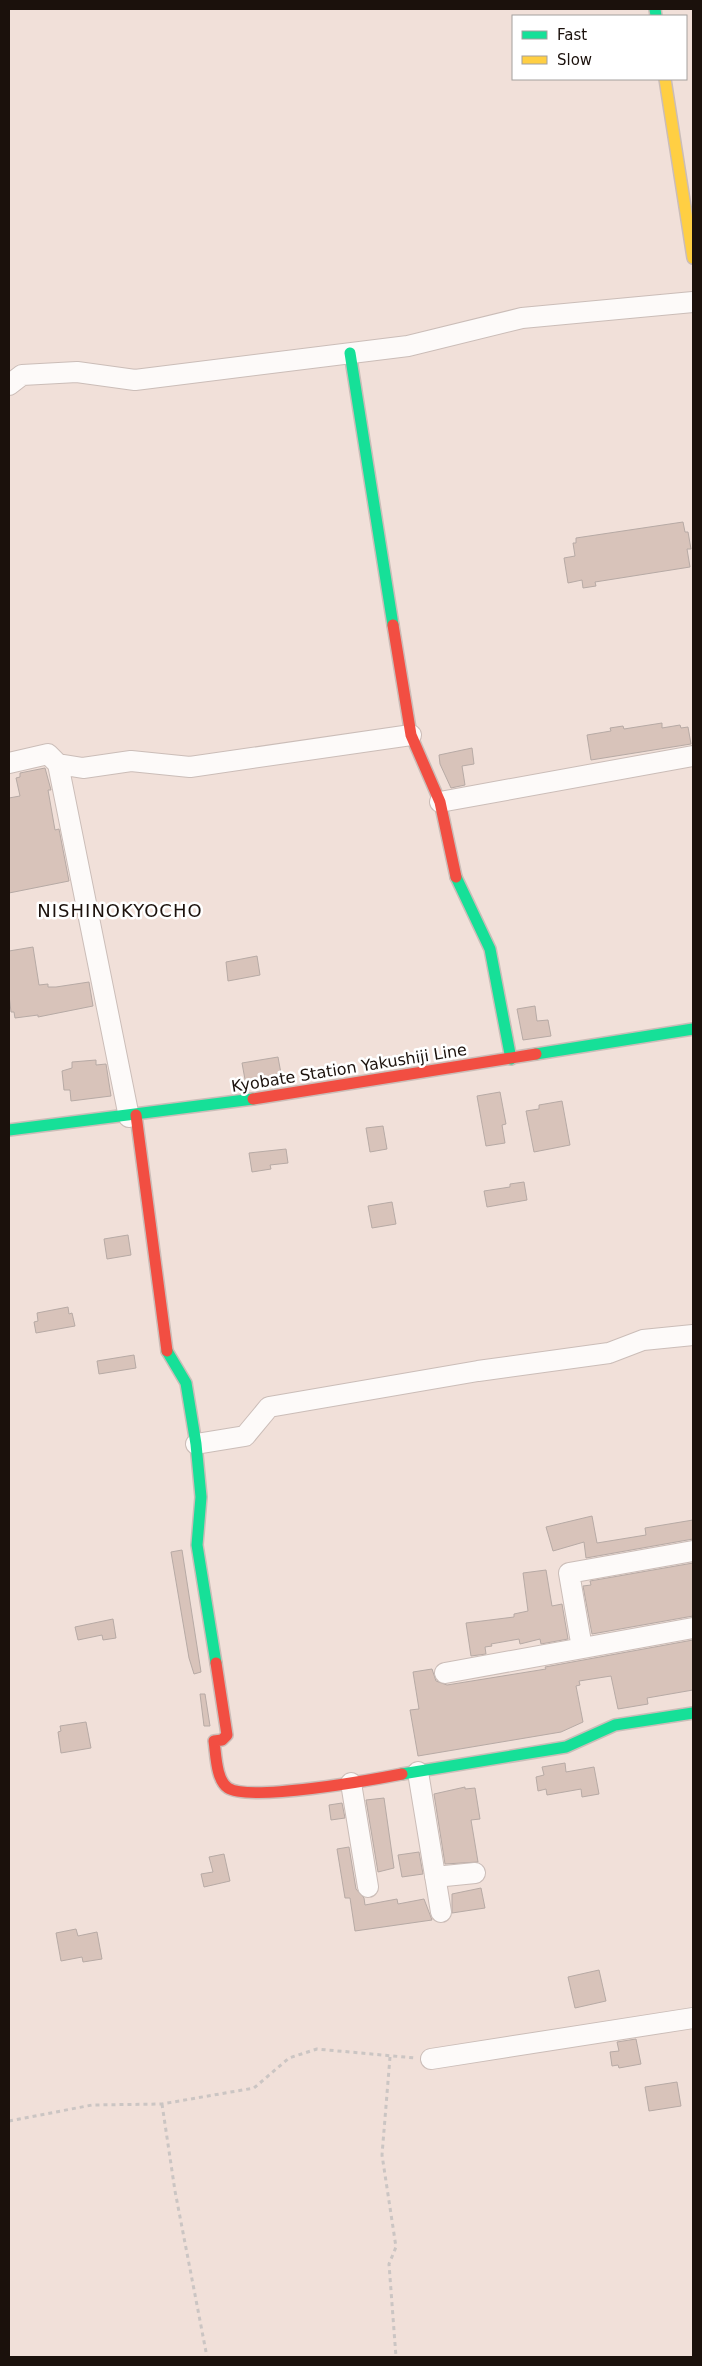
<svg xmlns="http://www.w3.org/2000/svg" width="702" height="2366" font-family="'DejaVu Sans',sans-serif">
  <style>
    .building { fill: #d8c3ba; stroke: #b7aaa5 }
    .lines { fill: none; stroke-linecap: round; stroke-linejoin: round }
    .street-casing { stroke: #cbbdb8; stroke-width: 22 }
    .fast-casing { stroke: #cbbdb8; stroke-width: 14 }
    .slow-casing { stroke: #cbbdb8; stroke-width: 14 }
    .jam-casing { stroke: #cbbdb8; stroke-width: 14 }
    .path { stroke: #cbc5c3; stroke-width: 3; stroke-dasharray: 4 4; stroke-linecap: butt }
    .street { stroke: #fdfaf9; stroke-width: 20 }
    .fast { stroke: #16e098; stroke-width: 11 }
    .slow { stroke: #ffcf43; stroke-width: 11 }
    .jam { stroke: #f24e42; stroke-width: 11 }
    .labels { text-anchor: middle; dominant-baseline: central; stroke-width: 5; stroke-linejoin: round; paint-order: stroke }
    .street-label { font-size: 16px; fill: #1b110c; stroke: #fff }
    .neighbourhood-label { font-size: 18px; letter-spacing: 1px; fill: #1b110c; stroke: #fff }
  </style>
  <rect width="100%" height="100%" fill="#f1e0d9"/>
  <path class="building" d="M683,522l2,10h3l3,17h-4l3,18 -95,15 1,4 -13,2 -1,-8 -14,3 -4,-25 11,-2 -2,-13h3v-5z
    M662,723v5l18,-3 1,3 7,-1 3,17 -100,16 -4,-25 24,-4 -1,-3 13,-2 1,3z
    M472,748l2,16 -12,2 3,19 -14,3 -11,-24 -1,-9z
    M45,768l6,22h-3l7,40 4,-1 10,52 -60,12v-95l11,-2 -4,-18 4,-1v-4z
    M33,947l6,38 9,-1v3h8l33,-5 4,24 -55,11v-2l-23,3 -1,-6h-3l-2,-17v-44z
    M257,956l3,19 -32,6 -2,-19z
    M535,1006l2,15 11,-1 3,16 -28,4 -6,-31z
    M278,1057l4,22 -36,6 -4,-22z
    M96,1060v5l10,-1 5,32 -40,5 -1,-11h-6l-2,-19 10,-3v-6z
    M500,1092l6,32 -4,1 3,18 -19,3 -9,-50z
    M562,1101l8,44 -36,7 -8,-41 13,-2v-4z
    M383,1126l4,23 -17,3 -4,-24z
    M286,1149l2,14 -18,2 1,4 -19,3 -3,-19z
    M524,1182l3,18 -40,7 -3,-16 26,-4v-3z
    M392,1202l4,22 -24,4 -4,-22z
    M128,1235l3,20 -24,4 -3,-20z
    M68,1307l1,7 3,-1 3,13 -39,7 -2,-11 4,-1 -1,-8z
    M134,1355l2,13 -37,6 -2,-13z
    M592,1516l5,27 49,-8 -1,-7 48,-8v19l-107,19 -2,-16 -31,9 -7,-24z
    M182,1550l19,122 -7,2 -5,-16 -18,-106z
    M693,1563v53l-101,18 -9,-48 8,-1 -1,-4z
    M546,1570l6,36 10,-2 6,35 -27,5 -1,-5 -20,5 -1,-5 -28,5 1,2 -7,1 1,7 -15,2 -5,-33 48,-6v-3l14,-3 -5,-38z
    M113,1619l3,19 -13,2 -1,-5 -24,5 -3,-13z
    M693,1640v50l-46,8 1,6 -30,5 -7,-33 -32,5 1,4 -4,1 7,36 -22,10 -143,24 -8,-46 9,-1 -6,-37 19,-3 4,12 11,4 99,-16 -1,-2z
    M200,1694h5l5,32h-6z
    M86,1722l5,26 -30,5 -3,-21 3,-1 -1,-5z
    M565,1763l1,9 28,-5 5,27 -17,3 -1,-8 -34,6 -1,-6 -8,2 -2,-14 8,-2 -2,-8z
    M465,1787v2l10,-1 5,31 -9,1 7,42 -33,2 -11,-70z
    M384,1798l10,70 -16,4 -12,-72z
    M342,1803l3,15 -14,2 -2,-15z
    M349,1847l7,42 8,9 1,7 32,-6 1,5 26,-5 8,21 -77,11 -5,-33h-5l-8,-49z
    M419,1852l4,22 -21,3 -4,-22z
    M224,1854l6,27 -26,6 -3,-13 12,-2 -4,-15z
    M481,1888l4,20 -33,5v-19z
    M76,1929l2,7 19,-4 5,27 -19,3 -1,-5 -21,4 -5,-28z
    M599,1970l7,31 -31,7 -7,-31z
    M636,2039l5,25 -22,4 -1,-3 -6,1 -2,-14 9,-1 -2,-9z
    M677,2082l4,24 -32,5 -4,-24z"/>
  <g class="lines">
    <defs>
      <path id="street" d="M9,385l13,-10 55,-3 58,8 273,-34 114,-28 171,-16
        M9,763l39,-9 10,10 71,353
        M58,764l25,4 48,-7 59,6 221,-32
        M440,802l253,-46
        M196,1444l49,-8 24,-29 209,-36 131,-18 34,-13 50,-5
        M582,1648l-13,-75 124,-22
        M445,1673l248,-45
        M418,1772l23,140
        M351,1783l17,104
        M435,1877l40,-4
        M431,2059l262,-41"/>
      <path id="fast" d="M655,9l1,7
        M350,353l43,272
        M456,877l34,72 21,110
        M536,1054l157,-25
        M9,1130l244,-31
        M167,1351l19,32 10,61 5,53 -4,48 19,118
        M402,1774l164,-27 49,-22 78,-12"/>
      <path id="slow" d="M665,79l28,179"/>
      <path id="jam" d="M393,625l18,110 29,67 16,75
        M253,1099l283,-45
        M136,1115l31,236
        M216,1663l11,72 -5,5 -8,1c2,13 2,39 14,47 22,14 143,-8 174,-14"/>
    </defs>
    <use href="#street" class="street-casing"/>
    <use href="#fast" class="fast-casing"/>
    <use href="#slow" class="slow-casing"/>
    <use href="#jam" class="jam-casing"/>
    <path class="path" d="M390,2057l-8,98 14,92 -7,17 7,93
      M162,2104l13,87 32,166
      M9,2121l83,-16 70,-1 92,-16 35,-30 28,-9 98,9"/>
    <use href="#street" class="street"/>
    <use href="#fast" class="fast"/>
    <use href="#slow" class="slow"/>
    <use href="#jam" class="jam"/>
  </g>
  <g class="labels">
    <g class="street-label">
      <text transform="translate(349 1068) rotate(-9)">Kyobate Station Yakushiji Line</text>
    </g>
    <g class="neighbourhood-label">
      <text x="120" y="910">NISHINOKYOCHO</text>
    </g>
  </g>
  <rect width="702" height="2366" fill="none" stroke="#1b110c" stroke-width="20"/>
  <rect x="512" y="15" width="175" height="65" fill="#ffffff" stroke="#a4a09e"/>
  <rect x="522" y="31" width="25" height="8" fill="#16e098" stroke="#a4a09e"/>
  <text x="557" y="40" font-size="15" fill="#1b110c">Fast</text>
  <rect x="522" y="56" width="25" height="8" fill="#ffcf43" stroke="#a4a09e"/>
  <text x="557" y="65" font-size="15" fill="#1b110c">Slow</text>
</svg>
